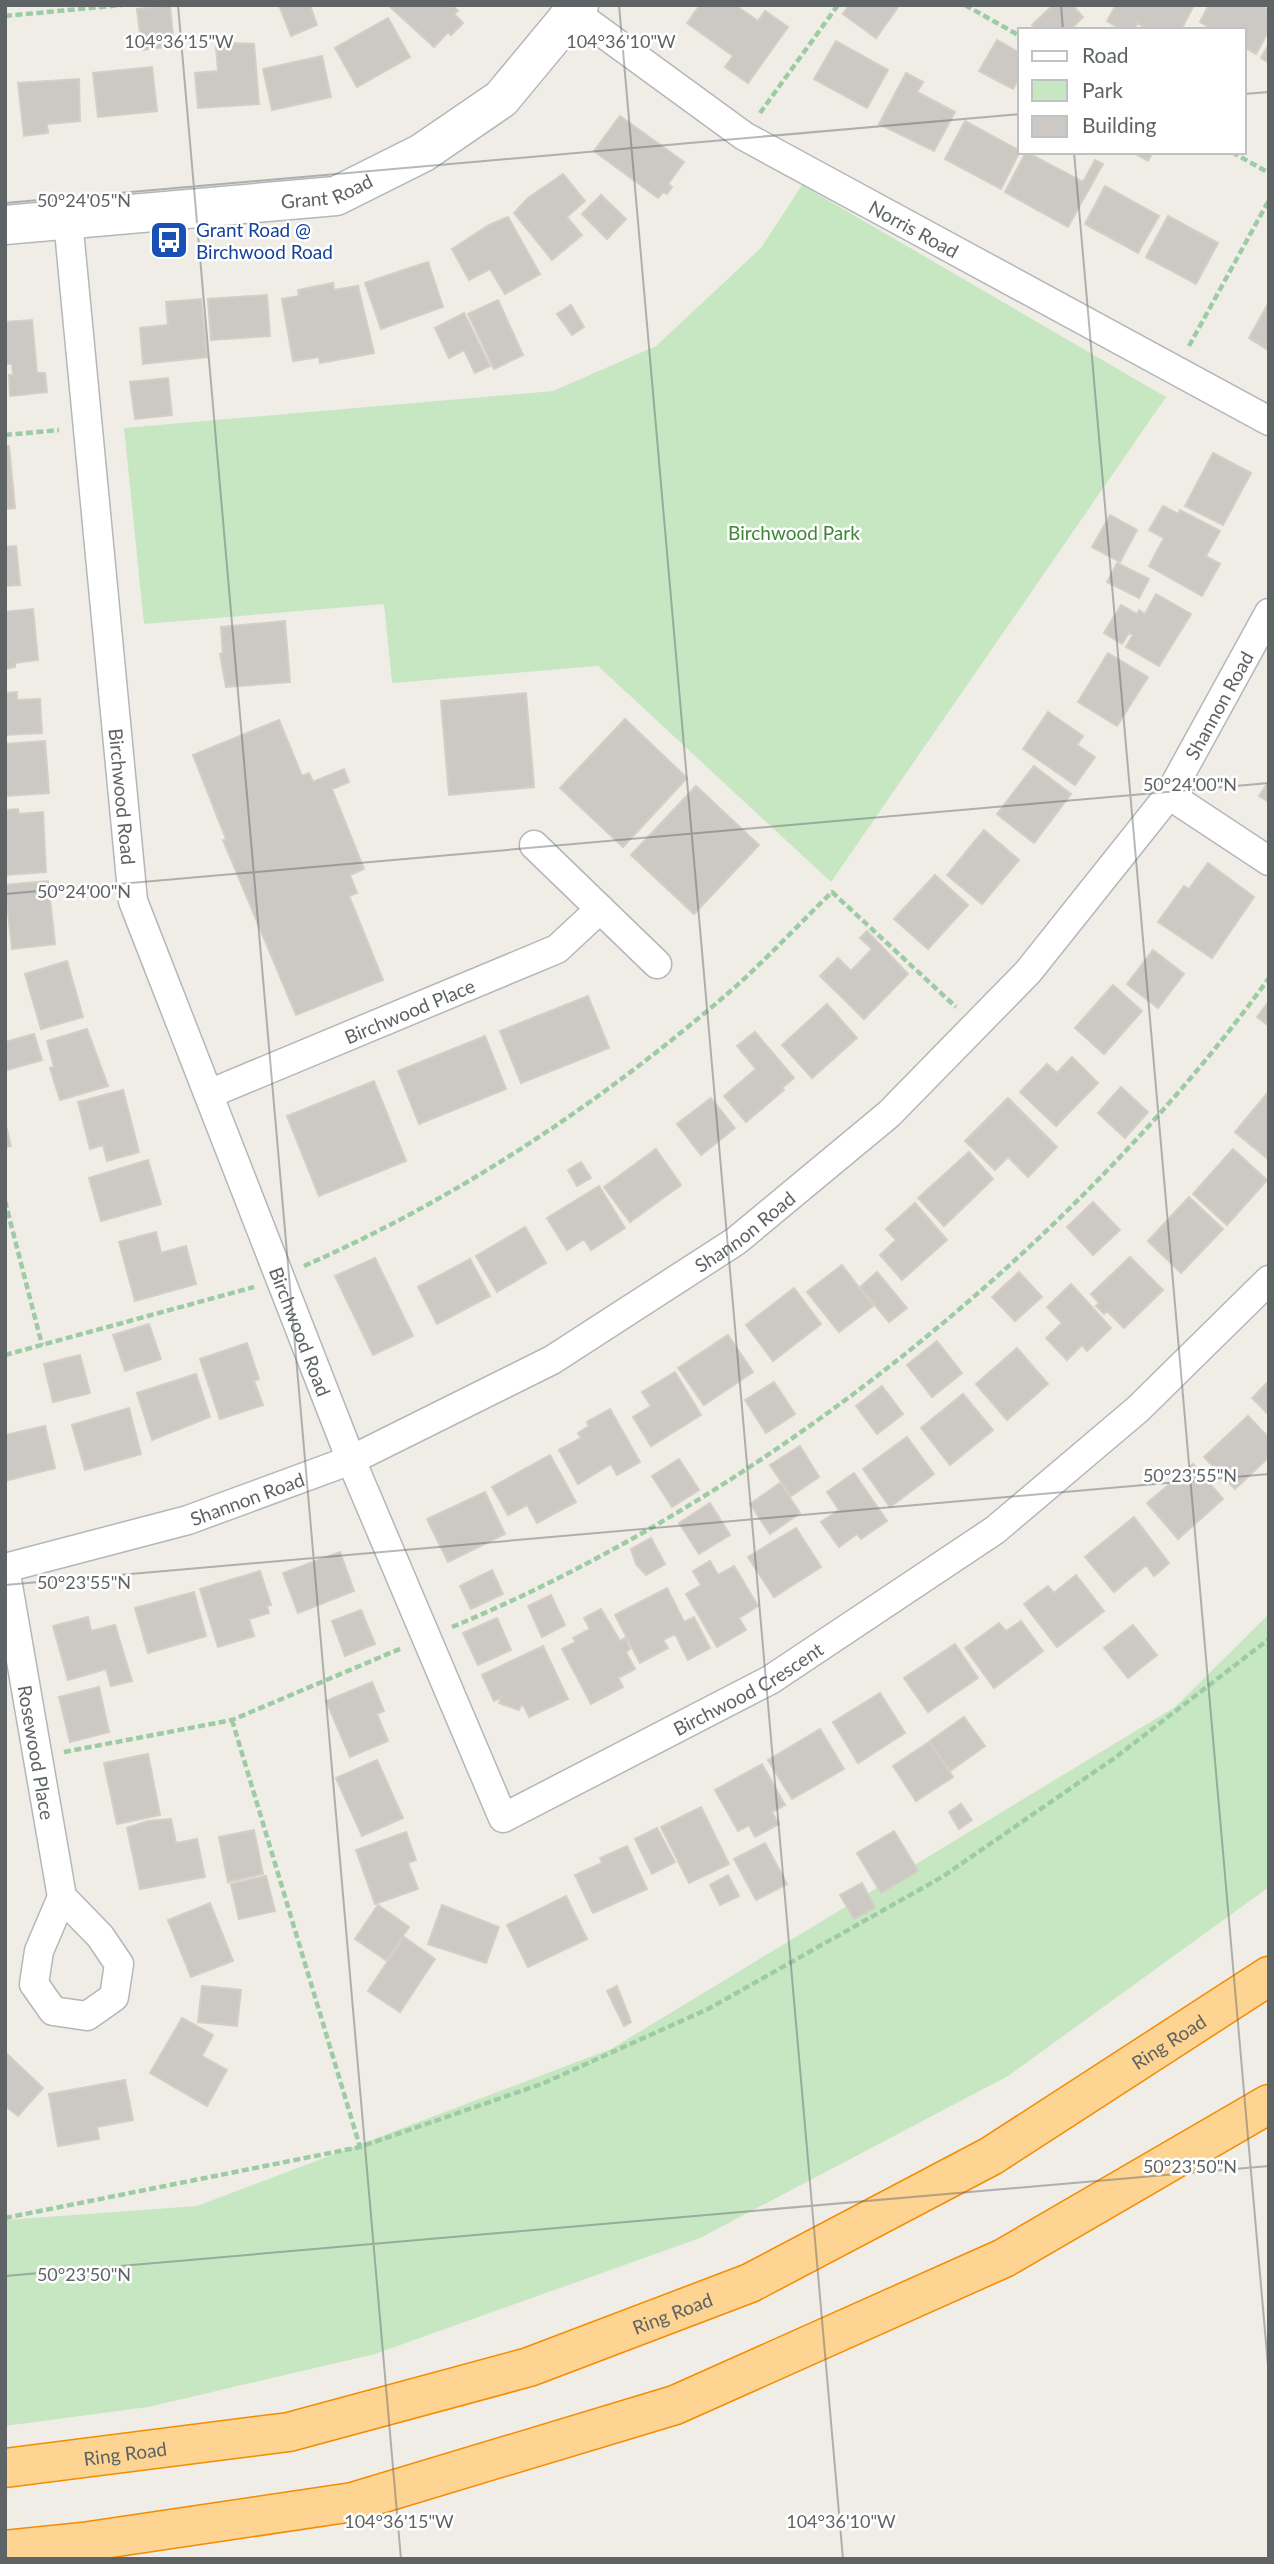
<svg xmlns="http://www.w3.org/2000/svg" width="1274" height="2564" font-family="Lato,sans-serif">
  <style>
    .green { fill: #c7e7c3 }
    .building { fill: #ccc8c3; stroke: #d5cec4; stroke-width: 2 }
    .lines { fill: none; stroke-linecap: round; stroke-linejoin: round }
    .street-casing { stroke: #b3b7bb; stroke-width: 31 }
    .secondary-casing { stroke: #b2b7bb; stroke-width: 41 }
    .highway-casing { stroke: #f58b01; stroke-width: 41 }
    .path { stroke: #9dcba4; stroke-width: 4.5; stroke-dasharray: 7 3.5; stroke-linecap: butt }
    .street { stroke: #fff; stroke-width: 28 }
    .secondary { stroke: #fff; stroke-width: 38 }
    .highway { stroke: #fdd491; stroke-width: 38 }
    .ticks { fill: none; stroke: #5e6366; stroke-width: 2; stroke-opacity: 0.45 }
    .labels { text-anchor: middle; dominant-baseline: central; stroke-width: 5; stroke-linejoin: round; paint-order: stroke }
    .street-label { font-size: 19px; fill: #5e6366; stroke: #fff }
    .transit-label { font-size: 19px; fill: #164399; stroke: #fff; text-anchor: start }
    .park-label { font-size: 19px; fill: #3c8636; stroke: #fff }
    .ticks-label { font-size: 18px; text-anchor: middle; fill: #5e6366; stroke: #fff; stroke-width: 5; stroke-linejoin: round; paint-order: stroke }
  </style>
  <rect width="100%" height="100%" fill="#f0ede6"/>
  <path class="green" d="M802,185l364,212 -335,485 -233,-216 -206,17 -8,-79 -240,20 -20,-196 429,-37 103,-45 105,-98z
    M1269,1614v273l-261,189 -308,162 -325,116 -227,53 -143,19v-206l192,-14 414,-157 564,-342z"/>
  <path class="building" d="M170,5l4,41 -32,4 -5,-41z
    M279,5h31l7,20 -26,11z
    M388,5h64l6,6 -4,3 9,9 -12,12 -3,-3 -14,15z
    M700,5h35l23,16 7,-10 23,16 -40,56 -23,-16 8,-11 -46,-33z
    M849,5h46l3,2 -22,31 -33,-24z
    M1053,5h19l11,12 -13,13h-33l-5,-5z
    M1116,5h73l4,2 -12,23h-31l-13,-7 -3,7h-11l-16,-9z
    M1209,5h50l10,5v20l-13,24 -12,-7v-17h-31l-13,-8z
    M388,18l22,39 -53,30 -22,-39z
    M997,40l23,13v23l-7,13 -34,-18z
    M836,41l52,29 -21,38 -53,-29z
    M234,43l20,1 5,60 -61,4 -3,-35 23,-2 -2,-24z
    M1269,44v19l-8,-5z
    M322,56l9,41 -59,13 -9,-41z
    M152,67l5,44 -59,6 -5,-44z
    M906,73l17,9 -6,10 38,20 -21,39 -55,-27z
    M79,79l1,42 -33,3 1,9 -24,3 -6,-53z
    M620,116l64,46 -16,22 4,3 -5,7 -4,-2 -5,6 -64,-47z
    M965,121l55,30 -19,38 -56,-30z
    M1026,152l57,30 12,-22 8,4 -35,63 -63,-35z
    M1132,152h21l-5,9z
    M563,174l22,27 -18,16 15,18 -30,25 -38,-47 14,-15z
    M1105,186l54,30 -21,37 -53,-29z
    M601,195l25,24 -19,20 -25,-25z
    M1168,216l50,27 -22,41 -50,-27z
    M508,217l32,57 -35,20 -15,-25 -21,11 -17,-31 37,-24z
    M428,262l15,45 -62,22 -16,-46z
    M333,283l1,7 24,-4 16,67 -54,10 -1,-6 -26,4 -11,-62 17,-3 -1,-6z
    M267,295l3,41 -59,4 -3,-41z
    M201,299l6,58 -64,7 -3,-36 28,-3 -2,-23z
    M498,300l25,55 -29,14 -26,-55z
    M1268,304l1,1v46l-20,-13z
    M571,305l13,22 -12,8 -15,-21z
    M464,313l26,53 -15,7 -11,-23 -15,8 -14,-30z
    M32,320l5,53h8l2,19 -37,4 -1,-21h4l-1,-11h-7v-42z
    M168,378l4,37 -37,4 -5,-37z
    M5,446h4l6,62 -10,1z
    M1213,453l38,20 -28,52 -38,-19z
    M1163,506l15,8 2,-4 40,21 -14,25 14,8 -18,32 -53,-30 15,-28 -15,-8z
    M1110,515l27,15 -17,32 -28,-15z
    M16,546l4,39 -15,1v-39z
    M1117,563l32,16 -10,19 -32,-16z
    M1156,594l35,20 -32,52 -33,-19 7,-12 -4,-2 -7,11 -18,-11 17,-28 16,9 2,-4 6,4z
    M33,609l5,51 -23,3v4l-10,2v-57z
    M285,621l5,61 -64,5 -6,-33 3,-1 -2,-26z
    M1108,653l40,24 -31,49 -39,-24z
    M17,692v8l23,-1 2,34 -37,2v-42z
    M526,693l8,94 -85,8 -8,-94z
    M1048,712l35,24 -6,9 18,12 -20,28 -52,-36z
    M625,719l62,59 -64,69 -63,-59z
    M279,720l23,56 7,-3 4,9 31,-13 5,13 -17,7 32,80 -14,6 7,18 -8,3 34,84 -87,35 -73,-175 3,-1 -33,-84z
    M45,741l4,52 -44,3v-52z
    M1034,766l37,28 -37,49 -37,-29z
    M1269,781v21l-10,-6z
    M696,786l63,59 -65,69 -63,-59z
    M18,809l1,5 24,-2 3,60 -40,3 -1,-60 2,-5z
    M984,830l35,30 -37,44 -35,-29z
    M1208,863l46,34 -42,61 -54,-36 26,-36 5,3z
    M935,875l33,30 -40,44 -34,-30z
    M48,881l7,63 -43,5 -7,-64z
    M867,931l41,43 -44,45 -44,-43 18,-18 13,13 21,-22 -12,-11z
    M1153,950l31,24 -26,34 -31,-24z
    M67,961l16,56 -42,12 -16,-55z
    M1113,985l29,26 -38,43 -29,-26z
    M588,996l21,52 -88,35 -21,-52z
    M1269,1001v25l-12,-9z
    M827,1004l30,34 -45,40 -30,-33z
    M87,1029l21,57 -48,14 -10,-32 4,-1 -7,-26z
    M755,1032l39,46 -12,10 2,2 -38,32 -22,-26 32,-27 -19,-23z
    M34,1034l8,26 -35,10 -2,-28z
    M485,1036l21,53 -87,35 -21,-53z
    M1072,1057l26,26 -42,43 -36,-34 27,-28 10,9z
    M374,1081l32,80 -87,35 -32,-80z
    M1121,1087l27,25 -23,26 -27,-25z
    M123,1090l16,62 -32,9 -4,-16 -13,4 -12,-47z
    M1269,1091v69l-34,-28z
    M711,1098l24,30 -34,27 -24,-31z
    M1008,1098l49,49 -29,30 -20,-20 -13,13 -30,-29z
    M5,1122l6,24 -6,1z
    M656,1149l25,36 -51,37 -26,-35z
    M1233,1149l34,31 -40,45 -34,-31z
    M969,1152l24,27 -49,47 -26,-28z
    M148,1160l13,44 -60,17 -12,-43z
    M581,1162l10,16 -14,8 -9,-16z
    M599,1186l26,42 -34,22 -7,-11 -17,11 -20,-32z
    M1189,1197l34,32 -42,44 -33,-32z
    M1093,1202l27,28 -27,25 -26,-28z
    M915,1203l32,37 -45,40 -22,-25 16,-15 -10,-11z
    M525,1227l21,36 -49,29 -21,-36z
    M156,1232l5,21 25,-7 10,38 -61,17 -16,-59z
    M1130,1257l33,33 -39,38 -17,-17 -3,3 -8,-8 3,-3 -8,-9z
    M375,1258l38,78 -40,19 -38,-79z
    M470,1259l20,37 -53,28 -19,-37z
    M842,1265l31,41 -34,26 -32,-40z
    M877,1272l30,36 -18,14 -29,-35z
    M1019,1272l23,25 -27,24 -23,-24z
    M1071,1284l40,44 -24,23 -5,-6 -15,15 -21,-22 16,-15 -15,-16z
    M794,1288l27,36 -48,37 -27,-36z
    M149,1324l12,35 -36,12 -12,-36z
    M728,1335l25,37 -49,33 -26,-37z
    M937,1341l25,32 -30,24 -25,-32z
    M247,1343l12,36 -5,2 9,24 -43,14 -20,-60z
    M1017,1348l31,36 -41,36 -31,-36z
    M80,1355l10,38 -37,9 -9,-38z
    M675,1372l26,43 -50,31 -18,-29 18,-11 -9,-14z
    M196,1374l14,43 -58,23 -15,-47z
    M1269,1381v34l-17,-17z
    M774,1382l21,32 -29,19 -21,-33z
    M882,1386l21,28 -26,20 -21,-28z
    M963,1394l30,36 -43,35 -29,-37z
    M129,1408l12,46 -56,16 -13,-45z
    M610,1409l30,53 -23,13 -6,-11 -33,20 -19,-34 22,-12 -3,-5 11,-7 -2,-4z
    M1248,1416l21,22v19l-34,32 -31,-32z
    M45,1426l10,42 -50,13v-46z
    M907,1437l27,37 -44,33 -27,-38z
    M800,1446l19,31 -28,19 -21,-31z
    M550,1455l26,47 -39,21 -10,-18 -19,10 -16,-28z
    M679,1459l20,31 -27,17 -20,-31z
    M1193,1464l30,35 -45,40 -31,-36z
    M854,1473l33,48 -26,18 -4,-5 -18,13 -18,-25 18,-12 -12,-18z
    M780,1483l20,30 -30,21 -20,-30z
    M485,1492l20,42 -57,28 -21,-43z
    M710,1503l20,32 -31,19 -20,-31z
    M1134,1517l35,46 -15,13 -8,-11 -32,27 -29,-35z
    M796,1528l25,39 -47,30 -26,-40z
    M651,1538l14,26 -19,11 -10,-11 -5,-15z
    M340,1552l14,39 -56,22 -15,-40z
    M710,1561l8,14 16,-9 24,40 -19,12 7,12 -29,17 -31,-53 15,-9 -8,-14z
    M492,1570l11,24 -32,15 -11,-23z
    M260,1571l11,34h-4l2,8 -20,6 5,17 -36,11 -18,-58z
    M1076,1575l28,36 -47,36 -33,-43 24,-18 6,7z
    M667,1588l17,34 10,-5 16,31 -22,12 -13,-26 -12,6 5,8 -28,15 -25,-48z
    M194,1592l12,44 -58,17 -13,-45z
    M551,1595l14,30 -23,12 -14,-31z
    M601,1609l19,32 5,-3 5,11 -4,3 9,17 -17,9 5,9 -32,17 -29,-55 14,-7 -3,-4 17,-9 -6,-11z
    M361,1610l14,34 -30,12 -13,-35z
    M88,1617l3,14 24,-6 17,56 -21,5 -5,-17 -38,11 -15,-54z
    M497,1618l14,32 -33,15 -15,-32z
    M1021,1621l22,30 -49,37 -29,-40 34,-25 7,8z
    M1133,1625l24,30 -29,23 -24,-30z
    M955,1644l23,34 -50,34 -24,-34z
    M543,1646l25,53 -39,18 -5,-11 -3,-1 -2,5 -20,-7 3,-6 -8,4 -12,-26z
    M372,1682l12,29 -7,3 11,27 -38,16 -24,-56z
    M99,1687l10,45 -39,10 -11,-45z
    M880,1693l25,40 -47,30 -25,-41z
    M964,1717l21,29 -35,25 -20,-30z
    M820,1729l24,40 -52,30 -24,-39z
    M929,1742l24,35 -37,24 -23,-35z
    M148,1754l12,61 -43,9 -13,-61z
    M377,1760l26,58 -41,18 -26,-58z
    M762,1764l23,41 -13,7 7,12 -24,13 -6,-12 -11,6 -23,-41z
    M961,1804l11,16 -13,9 -10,-17z
    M701,1807l28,57 -40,19 -28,-56z
    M171,1819l5,24 21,-4 8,38 -65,12 -13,-61 21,-7z
    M657,1828l18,34 -23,12 -17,-35z
    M254,1830l9,44 -35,8 -9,-45z
    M894,1831l24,40 -37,22 -24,-40z
    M406,1832l10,28 -8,3 10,26 -43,15 -19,-54z
    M765,1843l22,41 -31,16 -22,-41z
    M627,1846l20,43 -54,24 -18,-38 27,-12 -2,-5z
    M728,1875l11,21 -19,9 -10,-20z
    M266,1876l9,35 -36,8 -8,-35z
    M862,1883l13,25 -21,11 -14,-24z
    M566,1896l21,43 -59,28 -21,-42z
    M210,1903l23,58 -42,16 -23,-57z
    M378,1905l31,22 -23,33 -31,-21z
    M442,1905l57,22 -13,36 -58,-19z
    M404,1937l31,22 -35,53 -32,-21z
    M202,1986l39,4 -4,36 -39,-4z
    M617,1986l14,36 -7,4 -17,-35z
    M182,2018l31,17 -11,21 25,14 -20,36 -57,-33z
    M5,2052l38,36 -25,28 -13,-10z
    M125,2080l8,40 -36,7 2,12 -41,7 -9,-52z"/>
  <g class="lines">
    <defs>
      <g id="street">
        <path id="s1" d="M574,12l170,124 525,285"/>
        <path id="s2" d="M68,220l65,681 218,559 152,358 267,-138 225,-150 143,-121 131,-129"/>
        <path d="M1169,795l100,66"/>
        <path d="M534,845l123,119"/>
        <path id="s3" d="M209,1094l348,-145 43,-40"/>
        <path id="s4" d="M5,1568l183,-48 163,-60 201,-100 184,-119 153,-127 139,-142 141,-177 100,-182"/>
        <path id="s5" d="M5,1568l57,329"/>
        <path d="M62,1897l38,39 19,28 -5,33 -27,19 -34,-5 -19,-27 5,-33z"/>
      </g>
      <g id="secondary">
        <path id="s6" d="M5,225l331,-29 86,-43 79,-54 78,-94"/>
      </g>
      <g id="highway">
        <path id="s7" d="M5,2468l284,-36 240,-65 221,-84 241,-127 278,-180"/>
        <path d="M5,2550l78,-8 270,-40 322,-97 329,-147 265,-154"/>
      </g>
    </defs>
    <use href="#street" class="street-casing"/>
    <use href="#secondary" class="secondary-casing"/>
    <use href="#highway" class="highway-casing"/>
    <path class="path" d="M965,5l55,31
      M5,16l117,-11
      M760,113l78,-108
      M1232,152l37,21
      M1189,346l80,-146
      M5,435l54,-5
      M5,1201l37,144
      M304,1266c153,-67 295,-162 422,-271 37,-32 71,-69 106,-103l124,115
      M5,1355l249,-68
      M452,1627c308,-128 622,-379 817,-649
      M232,1720l128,427
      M64,1752l168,-32 170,-72
      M5,2218l355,-71 184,-64 166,-75 232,-131 174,-120 153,-118"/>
    <use href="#street" class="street"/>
    <use href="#secondary" class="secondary"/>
    <use href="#highway" class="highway"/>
  </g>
  <path class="ticks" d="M178,5l223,2554M619,5l224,2554M1061,5l2,25M1244,94l25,-2M1074,152l195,2225M5,203l1015,-89M5,894l1264,-111M5,1585l1264,-111M5,2276l1264,-110"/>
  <defs>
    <symbol id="bus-square" viewBox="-11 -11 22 22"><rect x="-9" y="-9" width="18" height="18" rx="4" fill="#1a4fb4" stroke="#fff"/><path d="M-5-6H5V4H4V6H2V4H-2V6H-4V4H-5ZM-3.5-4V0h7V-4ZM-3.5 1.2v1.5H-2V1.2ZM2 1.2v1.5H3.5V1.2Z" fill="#fff"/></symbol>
  </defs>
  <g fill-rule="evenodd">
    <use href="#bus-square" x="147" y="218" width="44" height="44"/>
  </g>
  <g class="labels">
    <g class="street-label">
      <text stroke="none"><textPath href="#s6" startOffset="324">Grant Road</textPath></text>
      <text stroke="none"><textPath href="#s1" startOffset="404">Norris Road</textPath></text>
      <text stroke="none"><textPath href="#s4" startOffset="1533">Shannon Road</textPath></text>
      <text stroke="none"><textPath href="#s2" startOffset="579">Birchwood Road</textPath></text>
      <text stroke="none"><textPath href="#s3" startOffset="217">Birchwood Place</textPath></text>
      <text stroke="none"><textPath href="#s4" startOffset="819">Shannon Road</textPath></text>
      <text stroke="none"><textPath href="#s2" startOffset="1146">Birchwood Road</textPath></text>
      <text stroke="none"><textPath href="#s4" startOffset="252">Shannon Road</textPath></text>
      <text stroke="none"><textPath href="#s2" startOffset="1950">Birchwood Crescent</textPath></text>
      <text stroke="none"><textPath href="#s5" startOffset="187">Rosewood Place</textPath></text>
      <text stroke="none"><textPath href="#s7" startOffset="1255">Ring Road</textPath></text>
      <text stroke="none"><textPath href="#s7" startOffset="688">Ring Road</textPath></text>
      <text stroke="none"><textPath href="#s7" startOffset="121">Ring Road</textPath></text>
    </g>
    <g class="transit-label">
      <text x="196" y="229">Grant Road @<tspan x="196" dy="22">Birchwood Road</tspan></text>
    </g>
    <g class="park-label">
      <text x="794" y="532">Birchwood Park</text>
    </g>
  </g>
  <g class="ticks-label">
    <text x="179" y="48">104°36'15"W</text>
    <text x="621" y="48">104°36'10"W</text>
    <text x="84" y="207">50°24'05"N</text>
    <text x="1190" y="791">50°24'00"N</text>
    <text x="84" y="898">50°24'00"N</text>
    <text x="1190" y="1482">50°23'55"N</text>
    <text x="84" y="1589">50°23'55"N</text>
    <text x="1190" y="2173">50°23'50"N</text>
    <text x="84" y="2281">50°23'50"N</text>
    <text x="399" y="2528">104°36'15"W</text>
    <text x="841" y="2528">104°36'10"W</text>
  </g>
  <rect width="1274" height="2564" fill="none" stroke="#5e6366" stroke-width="14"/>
  <rect x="1018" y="28" width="228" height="126" fill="#ffffff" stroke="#bfc1c2" stroke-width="2"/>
  <rect x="1032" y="51" width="35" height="10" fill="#ffffff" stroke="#bfc1c2" stroke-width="2"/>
  <text x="1082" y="63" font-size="21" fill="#5e6366">Road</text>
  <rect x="1032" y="80" width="35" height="21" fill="#c7e7c3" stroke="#bfc1c2" stroke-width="2"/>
  <text x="1082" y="98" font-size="21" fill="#5e6366">Park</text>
  <rect x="1032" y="116" width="35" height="21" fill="#ccc8c3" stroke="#bfc1c2" stroke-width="2"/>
  <text x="1082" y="133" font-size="21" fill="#5e6366">Building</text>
</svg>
